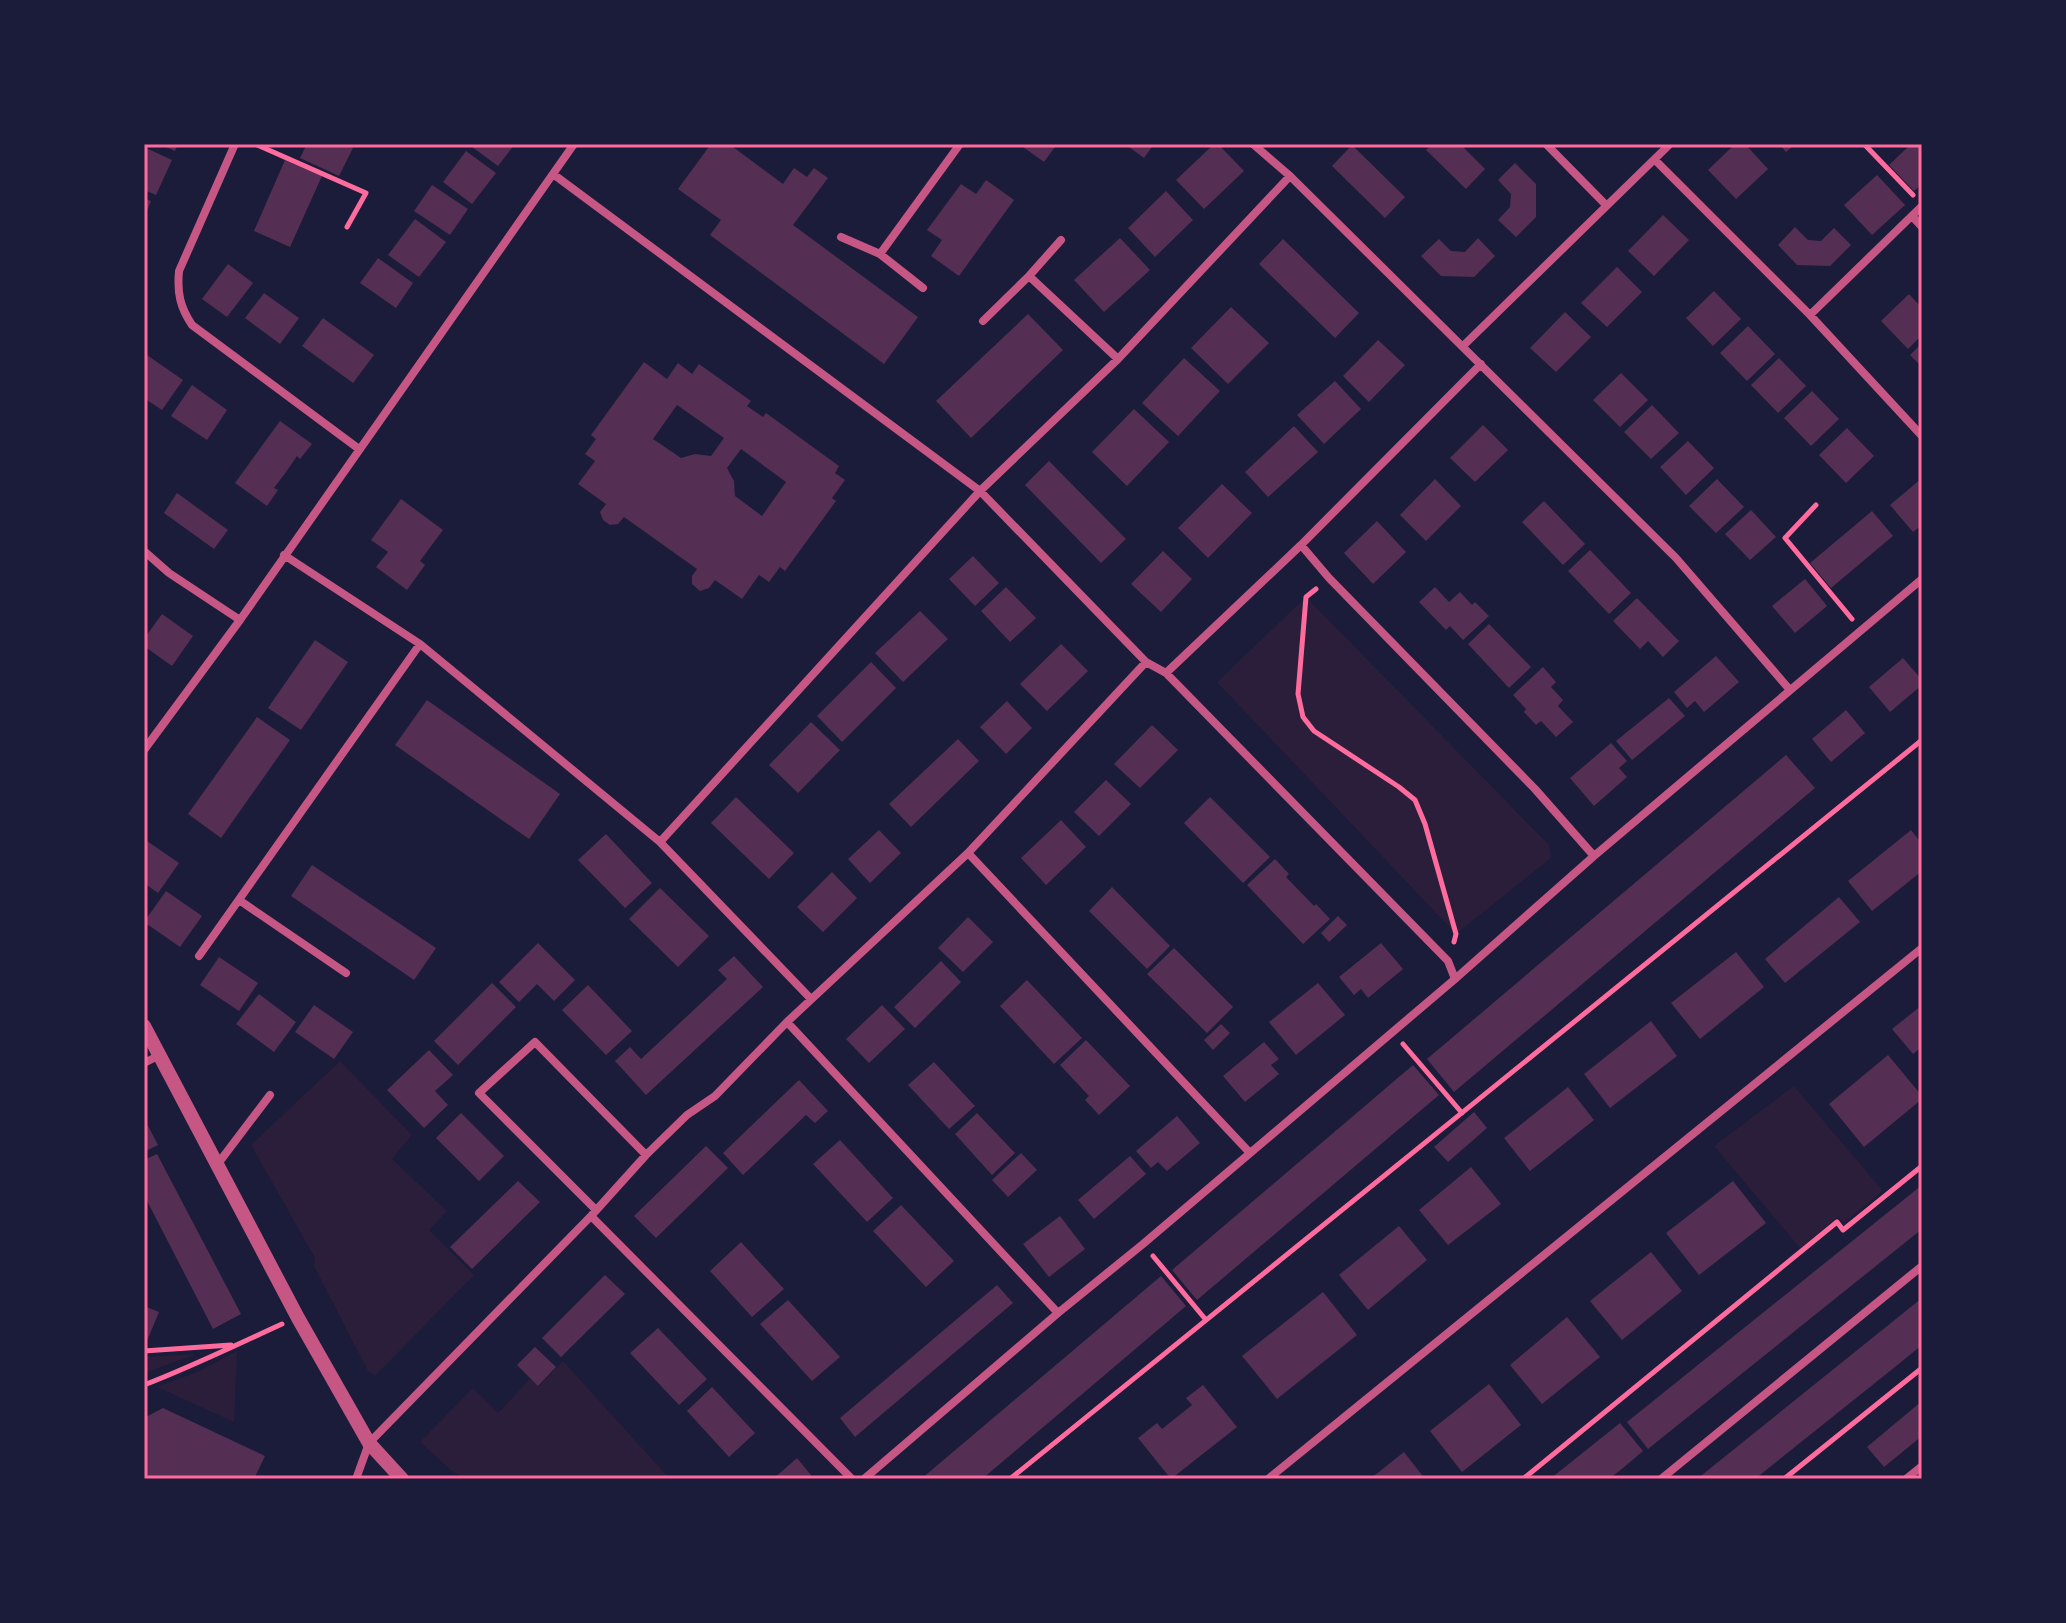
<svg xmlns="http://www.w3.org/2000/svg" width="2066" height="1623" font-family="'Alegreya Sans',sans-serif">
  <style>
    .green { fill: #2a1e3b }
    .building { fill: #542f53; fill-rule: evenodd }
    .lines { fill: none; stroke-linecap: round; stroke-linejoin: round }
    .path { stroke: #ff6b9d; stroke-width: 5 }
    .minor { stroke: #c65784; stroke-width: 8 }
    .tertiary { stroke: #c65784; stroke-width: 14 }
    .neatline { fill: none; stroke: #ff6b9d; stroke-width: 3 }
  </style>
  <rect width="100%" height="100%" fill="#1b1b3a"/>
  <path class="green" d="M1306,597l243,248 2,13 -95,76 -239,-252z
    M340,1061l72,74 -20,24 55,52 -18,19 45,45 -99,101 -7,-5 -54,-105 1,-8 -64,-113z
    M1794,1086l89,105 -39,32 -6,-6 -38,31 -86,-102z
    M237,1351l-3,71 -77,-35 40,-15z
    M197,1354l-53,19v-16z
    M563,1361l107,118h-203l-14,-7 -33,-30 53,-54 25,25 33,-35 8,8z"/>
  <path class="building" d="M159,144h19l-3,7z
    M307,144h38l8,4 -14,28 -39,-18z
    M468,144h47l-17,22z
    M711,144h18l54,40 11,-16 13,9 7,-9 14,10 -35,47 125,92 -34,47 -174,-129 11,-15 -43,-31z
    M1019,144h38l-13,18z
    M1125,144h29l-10,14z
    M1214,144h4l26,27 -40,38 -28,-29z
    M1432,144h28l25,25 -19,20 -40,-39z
    M1735,144h10l23,25 -32,30 -28,-29z
    M1779,144h16l-9,8z
    M1911,144h11v40l-8,7 -25,-26z
    M1352,145l53,52 -20,21 -53,-52z
    M144,147l28,13 -16,35 -12,-5z
    M466,151l30,22 -24,31 -29,-22z
    M285,160l37,16 -32,71 -36,-16z
    M1515,163l21,21v33l-20,20 -18,-17 12,-13 1,-13 -13,-14z
    M1877,175l28,30 -33,30 -28,-30z
    M986,180l28,20 -55,76 -28,-20 11,-16 -15,-10 34,-46 15,10z
    M432,185l36,24 -18,26 -36,-24z
    M1166,191l27,29 -38,37 -27,-29z
    M144,198l7,3 -7,17z
    M1663,215l26,25 -35,36 -26,-25z
    M415,219l31,23 -27,35 -31,-22z
    M1795,227l13,13 13,1 13,-13 17,17 -21,21 -33,-1 -19,-20z
    M1120,238l30,32 -46,42 -30,-32z
    M1478,238l17,18 -21,21 -33,-1 -20,-20 18,-17 12,12 14,1z
    M1283,239l76,74 -24,25 -76,-74z
    M378,258l35,25 -17,25 -36,-25z
    M228,264l25,19 -26,34 -25,-18z
    M1617,267l25,25 -35,35 -26,-24z
    M1714,291l27,28 -28,27 -27,-28z
    M264,293l35,25 -19,26 -35,-26z
    M1909,294l13,14v27l-14,14 -27,-28z
    M1231,307l38,36 -41,41 -37,-36z
    M1565,312l26,25 -35,35 -26,-24z
    M1028,314l35,36 -92,88 -35,-37z
    M323,318l51,37 -21,28 -51,-37z
    M1748,326l27,28 -28,27 -27,-28z
    M1378,340l27,25 -36,37 -26,-26z
    M1922,343v24l-12,-12z
    M144,353l39,27 -21,30 -18,-12z
    M1184,358l36,33 -42,45 -36,-33z
    M1779,358l27,28 -28,27 -27,-28z
    M644,362l23,17 11,-16 14,11 7,-10 52,37 -4,5 16,11 3,-4 73,53 -4,7 10,7 -13,18 4,3 -51,70 -5,-4 -11,15 -10,-7 -17,24 -27,-19 -6,8 -9,3 -8,-7v-8l5,-7 -73,-52 -6,7 -8,1 -7,-5 -3,-8 6,-8 -28,-20 17,-23 -10,-7 11,-15 -5,-4zM677,405l47,33 -13,18 -16,-2 -14,4 -28,-19zM741,449l45,33 -24,34 -27,-20 -1,-15 -7,-13z
    M1621,373l27,27 -28,27 -27,-27z
    M1335,381l26,28 -37,35 -27,-29z
    M192,385l35,25 -20,30 -36,-24z
    M1812,391l27,28 -28,27 -27,-28z
    M1652,405l27,28 -28,26 -27,-27z
    M1134,409l35,33 -42,44 -35,-34z
    M280,421l32,23 -12,15 -3,-3 -11,16 -12,16 4,2 -11,16 -32,-23z
    M1483,425l25,25 -33,32 -25,-24z
    M1294,426l24,26 -50,45 -23,-25z
    M1847,428l27,28 -28,27 -27,-28z
    M1688,441l26,27 -28,27 -26,-28z
    M1049,461l77,78 -25,24 -76,-78z
    M1922,478v47l-9,7 -23,-27z
    M1435,479l26,27 -35,35 -26,-26z
    M1717,479l27,28 -28,26 -27,-27z
    M1222,484l30,29 -44,45 -30,-30z
    M177,493l51,37 -14,19 -50,-36z
    M401,499l42,31 -23,31 5,4 -18,25 -31,-23 12,-15 -17,-12z
    M1544,501l41,43 -22,21 -41,-43z
    M1751,510l25,27 -26,23 -25,-26z
    M1872,511l21,25 -62,52 -21,-25z
    M1377,521l29,31 -33,32 -29,-31z
    M1590,550l41,43 -22,21 -41,-43z
    M1163,551l29,28 -31,33 -30,-28z
    M973,556l26,27 -24,23 -26,-27z
    M1805,579l22,27 -32,27 -23,-27z
    M1006,587l30,31 -26,24 -29,-31z
    M1435,587l14,15 11,-10 12,13 3,-3 14,14 -26,24 -13,-14 -4,4 -27,-28z
    M1637,598l42,43 -16,16 -15,-16 -8,8 -27,-28z
    M920,611l28,28 -45,43 -28,-29z
    M162,614l31,22 -21,30 -28,-20v-7z
    M1489,624l42,43 -22,21 -41,-44z
    M315,640l33,22 -47,68 -33,-22z
    M1061,644l27,27 -41,40 -27,-27z
    M1716,656l23,26 -35,30 -9,-11 -8,7 -13,-16z
    M1903,658l19,22v5l-32,27 -21,-25z
    M871,662l25,26 -54,54 -25,-26z
    M1543,667l13,15 -5,5 12,13 -5,6 15,16 -17,15 -15,-16 -5,4 -12,-13 2,-3 -13,-14z
    M1669,698l16,18 -53,44 -16,-19z
    M427,700l133,94 -31,45 -134,-94z
    M1007,701l25,27 -26,26 -26,-27z
    M1846,710l19,23 -34,29 -19,-23z
    M257,717l33,23 -69,98 -33,-24z
    M811,722l29,28 -42,43 -29,-28z
    M1152,725l26,25 -38,38 -26,-24z
    M958,739l21,22 -68,66 -22,-23z
    M1611,743l16,18 -8,7 8,9 -33,29 -24,-28z
    M1786,755l29,33 -361,304 -27,-33z
    M1106,780l25,24 -32,32 -25,-24z
    M736,797l58,56 -25,26 -58,-56z
    M1210,797l60,60 -27,26 -59,-60z
    M1061,820l25,27 -40,38 -25,-27z
    M879,830l22,23 -31,30 -22,-24z
    M1911,830l11,14v27l-50,40 -24,-30z
    M606,834l46,49 -27,25 -47,-48z
    M144,839l35,24 -21,30 -14,-10z
    M1275,859l14,15 -3,3 28,29 2,-2 14,15 -27,25 -56,-59z
    M312,865l124,83 -22,32 -123,-84z
    M832,872l25,26 -34,34 -26,-25z
    M1112,887l58,59 -23,23 -58,-58z
    M660,888l49,48 -31,31 -49,-48z
    M166,891l36,25 -22,31 -36,-25z
    M1839,897l21,25 -75,61 -20,-24z
    M1338,916l9,9 -18,17 -8,-9z
    M968,917l25,25 -30,30 -25,-24z
    M538,943l37,37 -21,21 -17,-17 -18,18 -20,-20z
    M1381,943l22,26 -35,29 -7,-9 -7,6 -15,-18z
    M1174,948l59,59 -26,26 -60,-59z
    M1736,952l28,35 -64,52 -29,-36z
    M734,956l29,31 -117,108 -31,-34 15,-14 11,12 86,-80 -9,-9z
    M219,957l39,26 -19,28 -39,-26z
    M941,961l20,21 -46,46 -21,-21z
    M1027,980l55,58 -28,26 -54,-58z
    M492,983l24,24 -58,58 -24,-24z
    M1318,983l27,32 -49,40 -27,-33z
    M588,985l44,46 -26,24 -44,-45z
    M259,994l37,28 -22,30 -38,-28z
    M314,1005l39,27 -19,27 -39,-27z
    M882,1005l23,24 -36,34 -23,-24z
    M1922,1005v42l-9,7 -21,-25z
    M1651,1021l26,35 -67,52 -26,-34z
    M1221,1024l9,9 -17,17 -9,-10z
    M1086,1040l44,46 -31,29 -14,-15 4,-4 -29,-31z
    M1264,1042l15,17 -8,6 8,9 -34,28 -22,-26z
    M429,1050l24,25 -18,16 13,14 -24,23 -37,-38z
    M1888,1055l34,41v3l-58,48 -35,-43z
    M934,1062l41,44 -26,23 -41,-44z
    M1413,1065l26,30 -242,205 -25,-30z
    M799,1080l29,31 -13,12 -9,-8 -63,60 -20,-22z
    M1568,1087l26,33 -64,51 -26,-33z
    M1474,1112l13,16 -39,34 -14,-15z
    M461,1113l43,43 -25,25 -43,-43z
    M977,1113l38,40 -23,22 -37,-41z
    M1177,1116l23,27 -33,28 -9,-9 -7,6 -15,-17z
    M144,1118l14,27 -14,7z
    M840,1140l53,58 -26,24 -54,-58z
    M706,1146l22,22 -72,70 -22,-22z
    M1021,1153l16,17 -29,27 -16,-17z
    M157,1154l84,160 -28,15 -69,-134v-35z
    M1130,1156l16,18 -52,45 -16,-19z
    M1471,1167l30,37 -53,41 -29,-35z
    M518,1181l22,21 -68,67 -22,-22z
    M1733,1181l33,42 -67,52 -33,-42z
    M1922,1185v44l-274,220 -21,-27z
    M901,1205l53,56 -28,26 -53,-56z
    M1060,1216l25,33 -36,28 -26,-33z
    M1399,1226l28,34 -59,50 -29,-35z
    M741,1242l43,47 -32,28 -42,-46z
    M1651,1252l31,39 -60,49 -32,-39z
    M605,1275l20,19 -64,63 -19,-19z
    M1161,1276l25,30 -172,146 -32,27h-61z
    M997,1285l16,18 -158,134 -15,-19z
    M1323,1292l34,43 -80,64 -35,-43z
    M1922,1298v47l-27,22 -140,112h-58z
    M788,1300l52,57 -28,24 -52,-57z
    M144,1306l15,6 -12,29 -3,-1z
    M1567,1317l33,40 -58,47 -32,-39z
    M658,1328l49,51 -28,26 -49,-52z
    M535,1347l21,20 -18,19 -21,-21z
    M1489,1384l32,41 -59,47 -32,-41z
    M1203,1385l34,42 -66,52 -33,-41 19,-15 5,6 30,-24 -6,-7z
    M712,1387l43,46 -26,24 -42,-46z
    M1922,1401v35l-38,31 -17,-20z
    M163,1408l102,48 -11,23h-110v-61z
    M1620,1423l23,28 -20,17 -14,11h-59z
    M1404,1452l21,27h-55z
    M797,1458l14,17 -4,4h-34z"/>
  <g class="lines">
    <path class="path" d="M255,144l111,49 -19,34
      M1864,144l49,51
      M1816,505l-31,33 67,81
      M1316,589l-10,8 -8,97 5,23 11,14 85,56 16,13 10,24 31,110 -2,8
      M1403,1044l59,69
      M1153,1256l53,64
      M144,1351l87,-6
      M144,1385c47,-18 92,-40 138,-61
      M1010,1479l912,-739
      M1523,1479l314,-257 6,8 79,-64
      M1784,1479l138,-111"/>
    <path class="minor" d="M235,144l-56,127c-2,22 1,36 13,54l167,124
      M1253,144l37,32 386,382 114,132
      M1546,144l60,61
      M1655,160l155,155 112,121
      M553,174l427,317 166,171 20,11 282,288 7,18
      M1912,216l10,11
      M841,237l39,17 43,34
      M880,254l80,-110
      M1029,276l89,83
      M1810,315l112,-109
      M983,321l46,-45 32,-36
      M1463,346l207,-202
      M1301,545l28,33 206,211 59,67
      M144,551l25,22 71,47
      M284,555l136,89 240,198 151,157
      M1166,673l135,-128 180,-181
      M144,750l96,-130 334,-476
      M660,842l320,-351 138,-132 172,-183
      M968,853l282,300
      M239,900l107,73
      M199,956l221,-312
      M787,1022l271,291
      M144,1063l16,-8
      M217,1165l53,-70
      M596,1210l-117,-117 56,-51 111,113
      M591,1216l261,263
      M356,1479l13,-36 222,-227 55,-61 41,-40 28,-19 72,-74 181,-169 178,-191
      M864,1479l194,-166 85,-69 312,-265 139,-123 328,-277
      M1268,1479l654,-531
      M1661,1479l261,-213
      M1906,1479l16,-13"/>
    <path class="tertiary" d="M144,1026l154,292 71,125 33,36"/>
  </g>
  <rect width="2066" height="1623" fill="none" stroke="#1b1b3a" stroke-width="292"/>
  <rect x="146" y="146" width="1774" height="1331" class="neatline"/>
</svg>
